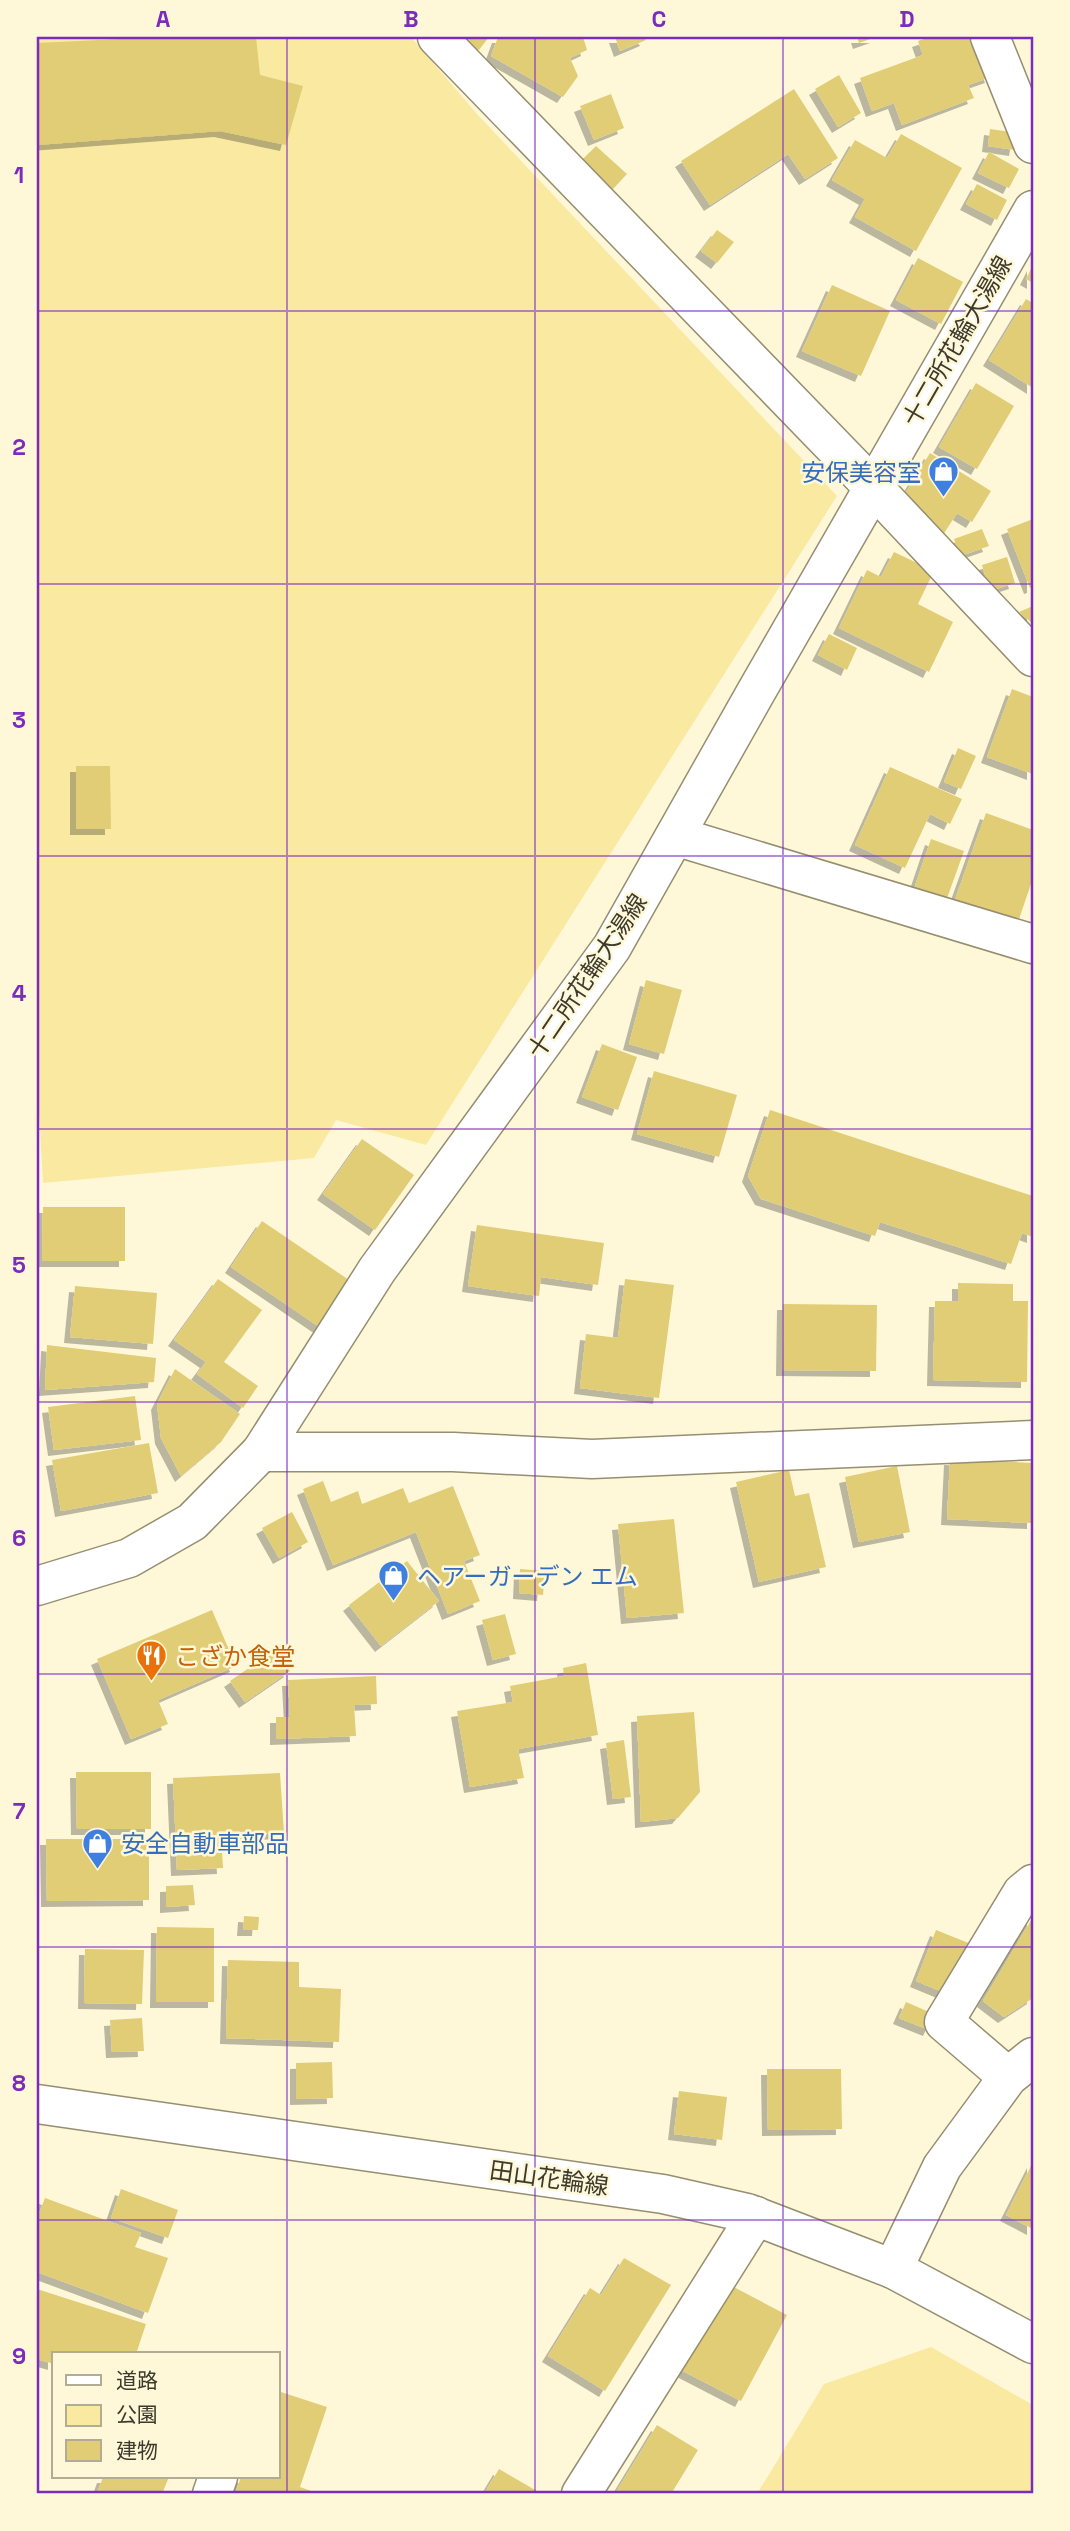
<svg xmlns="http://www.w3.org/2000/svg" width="1070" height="2531" font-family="'Space Grotesk','Noto Sans JP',sans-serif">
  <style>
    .green { fill: #f9e9a1 }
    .building { fill: #e1cd76; filter: url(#shadow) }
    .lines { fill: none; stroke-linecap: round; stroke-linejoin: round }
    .street-casing { stroke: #958e71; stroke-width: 41 }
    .secondary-casing { stroke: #958e71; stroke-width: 41 }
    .primary-casing { stroke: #958e71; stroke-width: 41 }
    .street { stroke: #fff; stroke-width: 38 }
    .secondary { stroke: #fff; stroke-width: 38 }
    .primary { stroke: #fff; stroke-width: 38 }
    .grid { fill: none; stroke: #7b2cbf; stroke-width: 2; stroke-opacity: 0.55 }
    .labels { text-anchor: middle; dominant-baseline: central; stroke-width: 5; stroke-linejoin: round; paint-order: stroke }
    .street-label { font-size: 24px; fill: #3c392d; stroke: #fff8d8 }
    .shop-label { font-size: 24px; fill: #366cbe; stroke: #fff8d8; text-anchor: start }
    .food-label { font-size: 24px; fill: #c56008; stroke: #fff8d8; text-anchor: start }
    .neatline { fill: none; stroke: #7b2cbf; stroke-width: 2.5 }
    .grid-label { font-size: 23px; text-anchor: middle; font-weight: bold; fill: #7b2cbf }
  </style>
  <defs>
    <filter id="shadow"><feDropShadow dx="-6" dy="6" stdDeviation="0" flood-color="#0004"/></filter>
  </defs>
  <rect width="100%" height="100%" fill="#fff8d8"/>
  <path class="green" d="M37,37h374l66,77 360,382 -411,649 -90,-25 -22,38 -271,25 -6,-106z
    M931,2347l102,58v89h-276l67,-110z"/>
  <path class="building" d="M162,37h94l4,38 43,11 -17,59 -66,-14 -183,14v-102z
    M464,37h25l-10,13 -17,-12z
    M498,37h85l4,13 -17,8 8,18 -15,21 -72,-41z
    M615,37h29l2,3 -26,11z
    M857,37h19l-17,6z
    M930,37h46l15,40 -23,8 6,13 -72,27 -8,-22 -22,8 -12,-33 63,-23 -5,-14z
    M839,75l22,38 -23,14 -23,-38z
    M794,89l44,69 -33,21 -17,-25 -78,51 -29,-44z
    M611,94l13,34 -30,12 -14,-34z
    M990,129l28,4 -3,17 -27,-4z
    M901,134l61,34 -46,83 -61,-34 10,-18 -33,-19 23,-40 32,18z
    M596,146l31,28 -14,15 -31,-29z
    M989,152l30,17 -10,19 -31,-15z
    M977,184l30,16 -10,20 -31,-16z
    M717,230l17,12 -17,21 -16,-12z
    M918,258l45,24 -22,42 -45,-24z
    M1033,265v18l-7,-4z
    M832,285l58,26 -29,65 -59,-25z
    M1026,299l7,4v85l-44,-28z
    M976,383l38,23 -37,63 -38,-22z
    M930,453l61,38 -19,31 -15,-9 -14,22 -46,-28z
    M1033,519v68l-3,1 -23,-59z
    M982,529l7,17 -29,10 -6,-17z
    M894,552l40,19 -16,33 35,18 -24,50 -90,-44 28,-58 14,7z
    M1007,557l8,26 -25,8 -8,-26z
    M1033,606v18l-14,-12z
    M829,634l28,14 -10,22 -29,-15z
    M1012,689l21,8v77l-46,-17z
    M958,748l18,8 -15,33 -17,-7z
    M76,766h34l1,63h-35z
    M890,767l72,32 -12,25 -20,-10 -25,54 -50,-23z
    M986,813l47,17v48l-18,53 -63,-23z
    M931,839l33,12 -18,50 -32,-12z
    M646,980l36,10 -18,64 -35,-10z
    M602,1044l35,13 -19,53 -36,-13z
    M654,1071l83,24 -18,62 -82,-23z
    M770,1110l263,86v41l-11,-4 -11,31 -131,-42 -5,14 -114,-37 -13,-23z
    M362,1139l52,36 -39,55 -52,-36z
    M43,1207h82v54h-83z
    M262,1221l90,61 -31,46 -90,-61z
    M477,1225l127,18 -6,42 -57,-8 -2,19 -71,-10z
    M218,1279l44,31 -38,52 34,24 -15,22 -46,-34 9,-12 -32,-22z
    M625,1279l49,6 -15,113 -79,-10 6,-54 32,4z
    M958,1283l55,1v17h15l-1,81 -94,-2 2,-79h23z
    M75,1286l82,7 -4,51 -83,-7z
    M783,1304l94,1 -1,66 -94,-1z
    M47,1345l109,13 -2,24 -109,8z
    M175,1369l65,45 -19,28 -40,34 -20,-38 -4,-34z
    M135,1396l6,44 -87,10 -6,-43z
    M149,1443l9,50 -97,18 -9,-51z
    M950,1459l83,4v60l-86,-4z
    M897,1466l13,66 -51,10 -14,-65z
    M789,1470l6,26 14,-3 17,74 -67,15 -23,-100z
    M323,1481l8,21 27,-11 4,13 41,-16 6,15 44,-17 27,69 -16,6 16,40 -32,13 -32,-82 -83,33 -30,-76z
    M292,1512l16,30 -29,16 -17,-30z
    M674,1519l10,94 -57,5 -9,-94z
    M407,1561l32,40 -58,45 -32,-41z
    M520,1569l25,2 -2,24 -24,-2z
    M212,1610l24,56 -78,34 10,24 -37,15 -34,-80z
    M505,1614l11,40 -23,6 -11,-40z
    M275,1650l15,21 -45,31 -15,-21z
    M586,1663l12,72 -80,14 6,29 -54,9 -13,-76 56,-9 -3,-16 54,-10 -1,-8z
    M376,1676l1,28 -23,1 2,31 -80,3v-22h14l-2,-37z
    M694,1712l6,80 -22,26 -37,4 -4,-106z
    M624,1740l7,57 -18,2 -7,-56z
    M76,1772h75v57h-74z
    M280,1773l4,60 -63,3 2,32 -46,2 -4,-92z
    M46,1839h103v61l-102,1z
    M193,1885l2,20 -29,2v-21z
    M244,1916l15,1 -1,13h-15z
    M1033,1917v81l-29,19 -21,-16z
    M157,1927l57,1v74h-58z
    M936,1930l35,14 -21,51 -34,-14z
    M85,1949l59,1 -2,54 -58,-1z
    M228,1960l71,2v25l42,2 -2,53 -113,-4z
    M906,2002l30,13 -7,15 -30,-12z
    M142,2018l2,33 -32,1 -2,-32z
    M332,2062l1,36 -37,1v-36z
    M767,2069h74l1,60 -74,1z
    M679,2091l48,6 -5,43 -48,-6z
    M1033,2162v67l-27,-14z
    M121,2189l57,21 -10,28 -57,-20z
    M45,2198l96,35 -6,14 33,11 -20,55 -111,-41v-53z
    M624,2258l47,27 -66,106 -57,-35 42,-68 11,7z
    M726,2283l61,32 -46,86 -60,-31z
    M37,2289l109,35 -10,30h-82v10l-17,-5z
    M278,2391l49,16 -27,80 20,7h-85l6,-17h37z
    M657,2425l41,25 -27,44h-56z
    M499,2469l43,25h-58z
    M103,2477h66l-7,17h-65z"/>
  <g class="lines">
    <defs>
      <path id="street" d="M437,37l436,450 160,170
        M990,37l43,107
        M675,836l358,108
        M261,1452h192l139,7 441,-19
        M1008,2077l-64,-55 78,-129 11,-9
        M893,2269l49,-102 66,-90 25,-20
        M212,2494l6,-17
        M581,2494l175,-278"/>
      <path id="secondary" d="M37,2104l626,90 84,19 146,56 140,75"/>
      <path id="primary" d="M37,1586l92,-28 63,-36 69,-70 116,-182 235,-323 144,-255 277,-482"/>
    </defs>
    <use href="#street" class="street-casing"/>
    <use href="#secondary" class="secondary-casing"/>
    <use href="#primary" class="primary-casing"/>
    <use href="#street" class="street"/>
    <use href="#secondary" class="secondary"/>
    <use href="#primary" class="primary"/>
  </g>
  <path class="grid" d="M287,37v2457M535,37v2457M783,37v2457M37,311h996M37,584h996M37,856h996M37,1129h996M37,1402h996M37,1674h996M37,1947h996M37,2220h996"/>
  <defs>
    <symbol id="shop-pin" viewBox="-11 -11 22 30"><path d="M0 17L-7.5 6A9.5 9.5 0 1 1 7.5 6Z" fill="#3f7fe0" stroke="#fff8d8"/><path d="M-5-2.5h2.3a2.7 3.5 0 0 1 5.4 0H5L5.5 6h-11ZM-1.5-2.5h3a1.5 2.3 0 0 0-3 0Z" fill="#fff"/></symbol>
    <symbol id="restaurant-pin" viewBox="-11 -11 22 30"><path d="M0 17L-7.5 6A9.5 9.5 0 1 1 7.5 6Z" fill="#e8710a" stroke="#fff8d8"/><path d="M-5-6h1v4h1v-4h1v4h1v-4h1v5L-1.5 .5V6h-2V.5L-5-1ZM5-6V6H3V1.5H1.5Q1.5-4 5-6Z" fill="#fff"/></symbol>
  </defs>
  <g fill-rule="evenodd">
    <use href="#shop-pin" x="926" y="454" width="35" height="47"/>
    <use href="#shop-pin" x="376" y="1558" width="35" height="47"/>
    <use href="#restaurant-pin" x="134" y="1638" width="35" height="47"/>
    <use href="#shop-pin" x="80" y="1826" width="35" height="47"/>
  </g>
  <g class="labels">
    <g class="street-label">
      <text transform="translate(957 341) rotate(-60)">十二所花輪大湯線</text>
      <text transform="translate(587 976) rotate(-56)">十二所花輪大湯線</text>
      <text transform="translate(549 2178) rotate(8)">田山花輪線</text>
    </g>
    <g class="shop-label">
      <text x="921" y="472" text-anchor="end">安保美容室</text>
      <text x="417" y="1576">ヘアーガーデン エム</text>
      <text x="121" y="1843">安全自動車部品</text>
    </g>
    <g class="food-label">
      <text x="175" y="1656">こざか食堂</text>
    </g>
  </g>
  <rect width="1070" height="2531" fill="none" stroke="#fff8d8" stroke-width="77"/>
  <rect x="52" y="2352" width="228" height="126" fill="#fff8d8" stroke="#b1ac94" stroke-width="2"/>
  <rect x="66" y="2375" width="35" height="10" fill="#ffffff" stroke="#b1ac94" stroke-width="2"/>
  <text x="116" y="2388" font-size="21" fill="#3c392d">道路</text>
  <rect x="66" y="2405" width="35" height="21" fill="#f9e9a1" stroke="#b1ac94" stroke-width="2"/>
  <text x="116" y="2422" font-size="21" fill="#3c392d">公園</text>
  <rect x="66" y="2440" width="35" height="21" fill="#e1cd76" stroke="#b1ac94" stroke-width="2"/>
  <text x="116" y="2458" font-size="21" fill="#3c392d">建物</text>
  <rect x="38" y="38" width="994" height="2454" class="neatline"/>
  <g class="grid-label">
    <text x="163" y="27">A</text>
    <text x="411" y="27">B</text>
    <text x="659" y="27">C</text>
    <text x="907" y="27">D</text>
    <text x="19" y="183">1</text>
    <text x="19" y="455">2</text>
    <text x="19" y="728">3</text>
    <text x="19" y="1001">4</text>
    <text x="19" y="1273">5</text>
    <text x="19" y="1546">6</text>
    <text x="19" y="1819">7</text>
    <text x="19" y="2091">8</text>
    <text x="19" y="2364">9</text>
  </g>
</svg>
